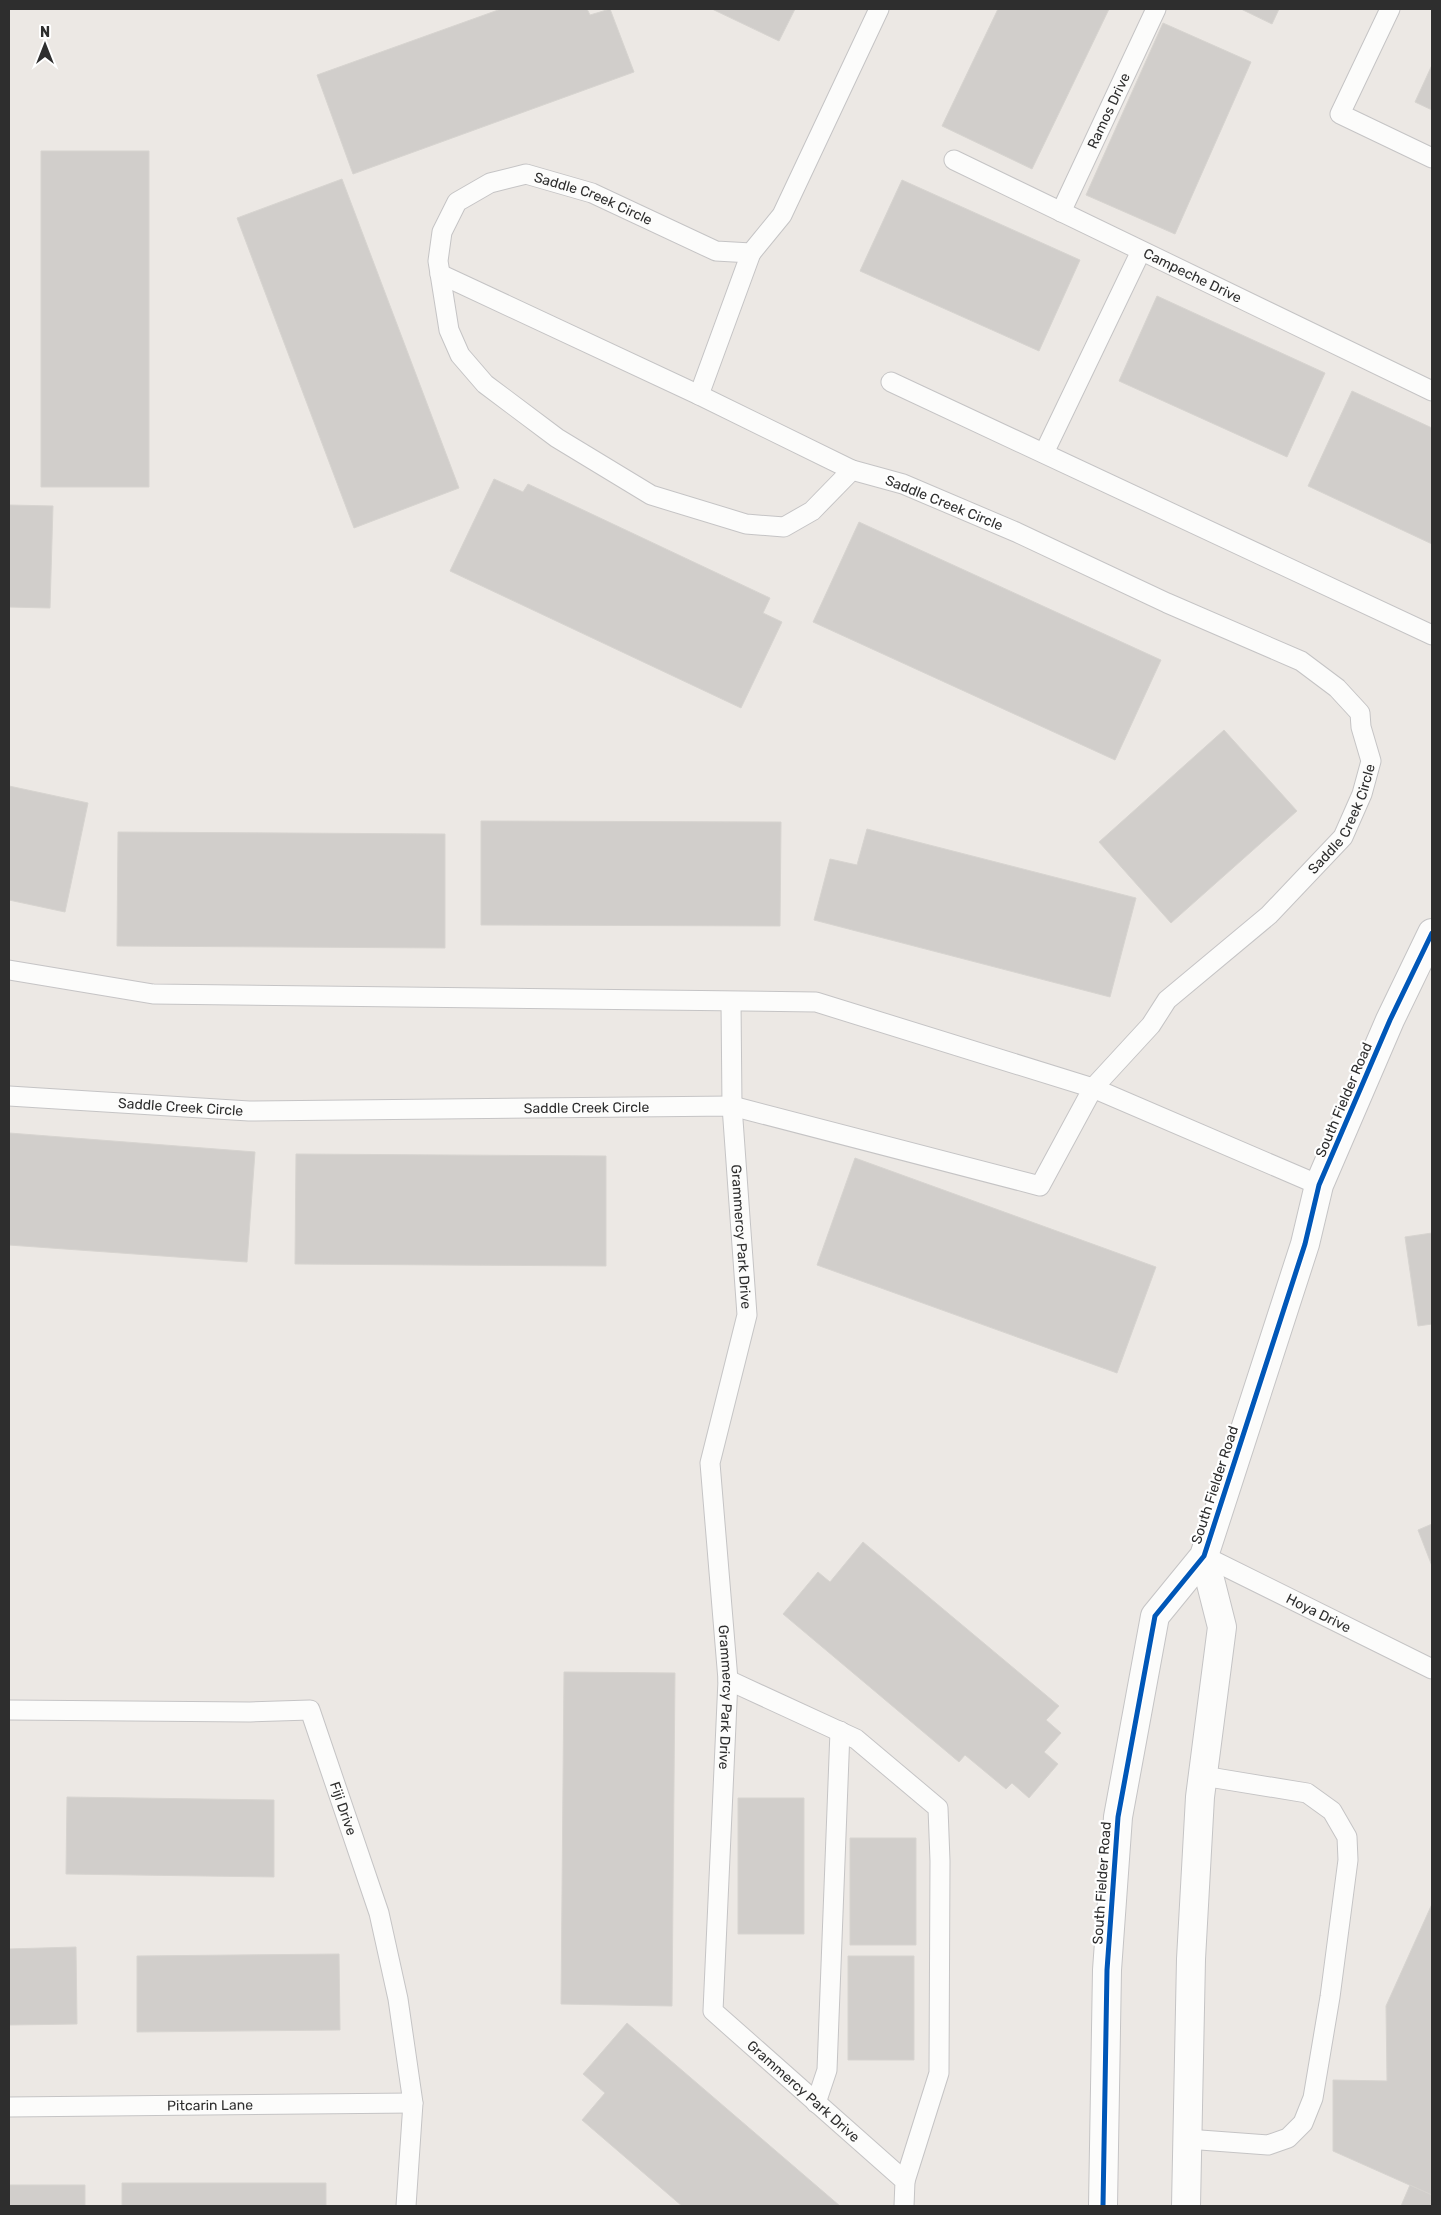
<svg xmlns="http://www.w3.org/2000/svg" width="1441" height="2215" font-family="Rubik,sans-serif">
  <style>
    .building { fill: #d1cecb; stroke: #d7d4d0 }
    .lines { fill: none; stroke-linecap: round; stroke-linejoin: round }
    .service-casing { stroke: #c5c4c5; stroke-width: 21 }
    .tertiary-casing { stroke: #c5c4c5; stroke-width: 30 }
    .service { stroke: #fcfcfb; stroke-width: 19 }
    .tertiary { stroke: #fcfcfb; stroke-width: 28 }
    .cycleway-casing { stroke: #fff; stroke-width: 8 }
    .cycleway { stroke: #0057b8; stroke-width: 5 }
    .labels { text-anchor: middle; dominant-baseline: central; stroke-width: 4.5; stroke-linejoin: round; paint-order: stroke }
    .street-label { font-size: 14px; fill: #2e2e2e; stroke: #fff }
  </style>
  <rect width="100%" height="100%" fill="#ece8e4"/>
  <path class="building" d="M501,9h86l3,6 20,-6 24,63 -281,102 -36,-99z
    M712,9h83l-16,32z
    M998,9h111l-77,160 -90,-43z
    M1241,9h38l-7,15z
    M1163,23l88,39 -76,172 -89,-39z
    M1432,65v45l-17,-8z
    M41,151h108v336h-108z
    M342,179l117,309 -105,40 -117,-310z
    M902,180l178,80 -41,91 -179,-80z
    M1157,296l168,77 -38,84 -168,-76z
    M1352,391l80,37v116l-124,-58z
    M494,479l29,13 5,-8 242,114 -7,15 19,9 -41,86 -291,-137z
    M9,505l44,1 -3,102 -41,-1z
    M859,522l302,138 -46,100 -302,-138z
    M1224,730l73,81 -126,112 -72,-81z
    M9,786l79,17 -23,109 -56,-12z
    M481,821l300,1 -1,104 -299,-1z
    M867,829l269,69 -26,99 -296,-77 16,-61 27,6z
    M118,832l327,2v114l-328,-2z
    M9,1133l246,19 -8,110 -238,-17z
    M296,1154l310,2v110l-311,-2z
    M855,1158l301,109 -39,106 -300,-108z
    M1432,1233v91l-14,2 -13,-89z
    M1432,1524v42l-14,-36z
    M863,1542l196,164 -13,14 15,13 -17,19 14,12 -29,34 -17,-15 -6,6 -41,-34 -6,7 -176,-148 35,-42 12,10z
    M564,1672l111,1 -3,333 -111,-2z
    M67,1797l207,3v77l-208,-3z
    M738,1798h66v136h-66z
    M850,1838h66v107h-66z
    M1432,1904v291l-99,-44v-71l54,1 -1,-75z
    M76,1947l1,77 -68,1v-76z
    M339,1954l1,76 -203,2v-76z
    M848,1956h66v104h-66z
    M627,2023l213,183h-158l-100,-86 23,-27 -22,-19z
    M122,2183h204v23h-204z
    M9,2185h76v21h-76z
    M1410,2185l22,10v11h-31z"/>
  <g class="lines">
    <defs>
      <g id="service">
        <path d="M1390,9l-50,105 92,44"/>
        <path id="s1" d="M954,160l478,231"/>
        <path id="s2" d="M1061,212l95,-203"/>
        <path d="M440,274l259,121 153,75"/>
        <path d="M891,382l541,253"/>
        <path d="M699,395l52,-142"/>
        <path d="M1044,453l97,-202"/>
        <path d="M9,970l144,24 663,8 277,86 226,97"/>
        <path id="s3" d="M731,1002l1,104 15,209 -37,148 18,217 -15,331 192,170 -1,25"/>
        <path id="s4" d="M9,1096l240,15 483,-5 308,80 53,-98 58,-63 16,-25 102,-85 74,-78 19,-43 9,-33 -10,-34 -1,-14 -23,-25 -36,-27 -134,-58 -151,-71 -113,-48 -51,-14 -40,41 -28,16 -38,-3 -95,-29 -94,-57 -72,-54 -25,-29 -11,-25 -11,-69 4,-29 15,-30 33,-19 36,-9 66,19 124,58 35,2 31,-38 97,-206"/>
        <path id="s5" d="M1204,1556l228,113"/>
        <path d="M728,1680l128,59 82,69 2,53 -1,212 -34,108"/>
        <path id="s6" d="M9,1710l241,2 60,-2 69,203 19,86 15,104 -7,103"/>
        <path d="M816,2103l11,-33 13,-339"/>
        <path id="s7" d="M9,2107l404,-4"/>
        <path d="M1187,2139l81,6 20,-7 15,-15 10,-25 17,-101 18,-137 -1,-23 -15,-26 -25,-18 -104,-17"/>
      </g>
      <path id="tertiary" d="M1103,2206l4,-236 11,-153 37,-201 49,-60 101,-312 14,-59 71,-165 42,-87
        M1186,2206l5,-247 9,-162 22,-170 -18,-71"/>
    </defs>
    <use href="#service" class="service-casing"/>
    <use href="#tertiary" class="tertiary-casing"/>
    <use href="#service" class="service"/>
    <use href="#tertiary" class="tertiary"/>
    <defs>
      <path id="cycleway" d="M1103,2206l4,-236 11,-153 37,-201 49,-60 101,-312 14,-59 71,-165 42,-87"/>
    </defs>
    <use href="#cycleway" class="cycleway-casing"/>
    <use href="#cycleway" class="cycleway"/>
  </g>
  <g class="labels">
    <g class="street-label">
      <text stroke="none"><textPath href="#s2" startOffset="112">Ramos Drive</textPath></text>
      <text stroke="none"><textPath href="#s4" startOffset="2979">Saddle Creek Circle</textPath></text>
      <text stroke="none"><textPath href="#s1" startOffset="265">Campeche Drive</textPath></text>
      <text transform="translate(944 503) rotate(22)">Saddle Creek Circle</text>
      <text stroke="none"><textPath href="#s4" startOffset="1524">Saddle Creek Circle</textPath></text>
      <text transform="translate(1344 1100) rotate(-67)">South Fielder Road</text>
      <text stroke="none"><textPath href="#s4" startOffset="172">Saddle Creek Circle</textPath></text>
      <text stroke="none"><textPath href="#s4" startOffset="578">Saddle Creek Circle</textPath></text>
      <text stroke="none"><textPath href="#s3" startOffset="235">Grammercy Park Drive</textPath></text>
      <text transform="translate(1215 1485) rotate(-72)">South Fielder Road</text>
      <text stroke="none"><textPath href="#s5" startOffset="128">Hoya Drive</textPath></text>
      <text stroke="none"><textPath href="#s3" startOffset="701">Grammercy Park Drive</textPath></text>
      <text stroke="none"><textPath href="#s6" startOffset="405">Fiji Drive</textPath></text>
      <text transform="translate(1102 1883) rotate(-86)">South Fielder Road</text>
      <text stroke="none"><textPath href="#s3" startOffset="1136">Grammercy Park Drive</textPath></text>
      <text stroke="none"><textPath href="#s7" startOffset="201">Pitcarin Lane</textPath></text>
    </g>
  </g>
  <rect width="1441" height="2215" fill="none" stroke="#2e2e2e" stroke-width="20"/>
  <g transform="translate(45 45)" stroke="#ffffff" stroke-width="4" paint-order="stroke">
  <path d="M0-4L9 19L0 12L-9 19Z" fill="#2e2e2e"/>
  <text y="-8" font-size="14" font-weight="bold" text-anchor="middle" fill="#2e2e2e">N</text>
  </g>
</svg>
